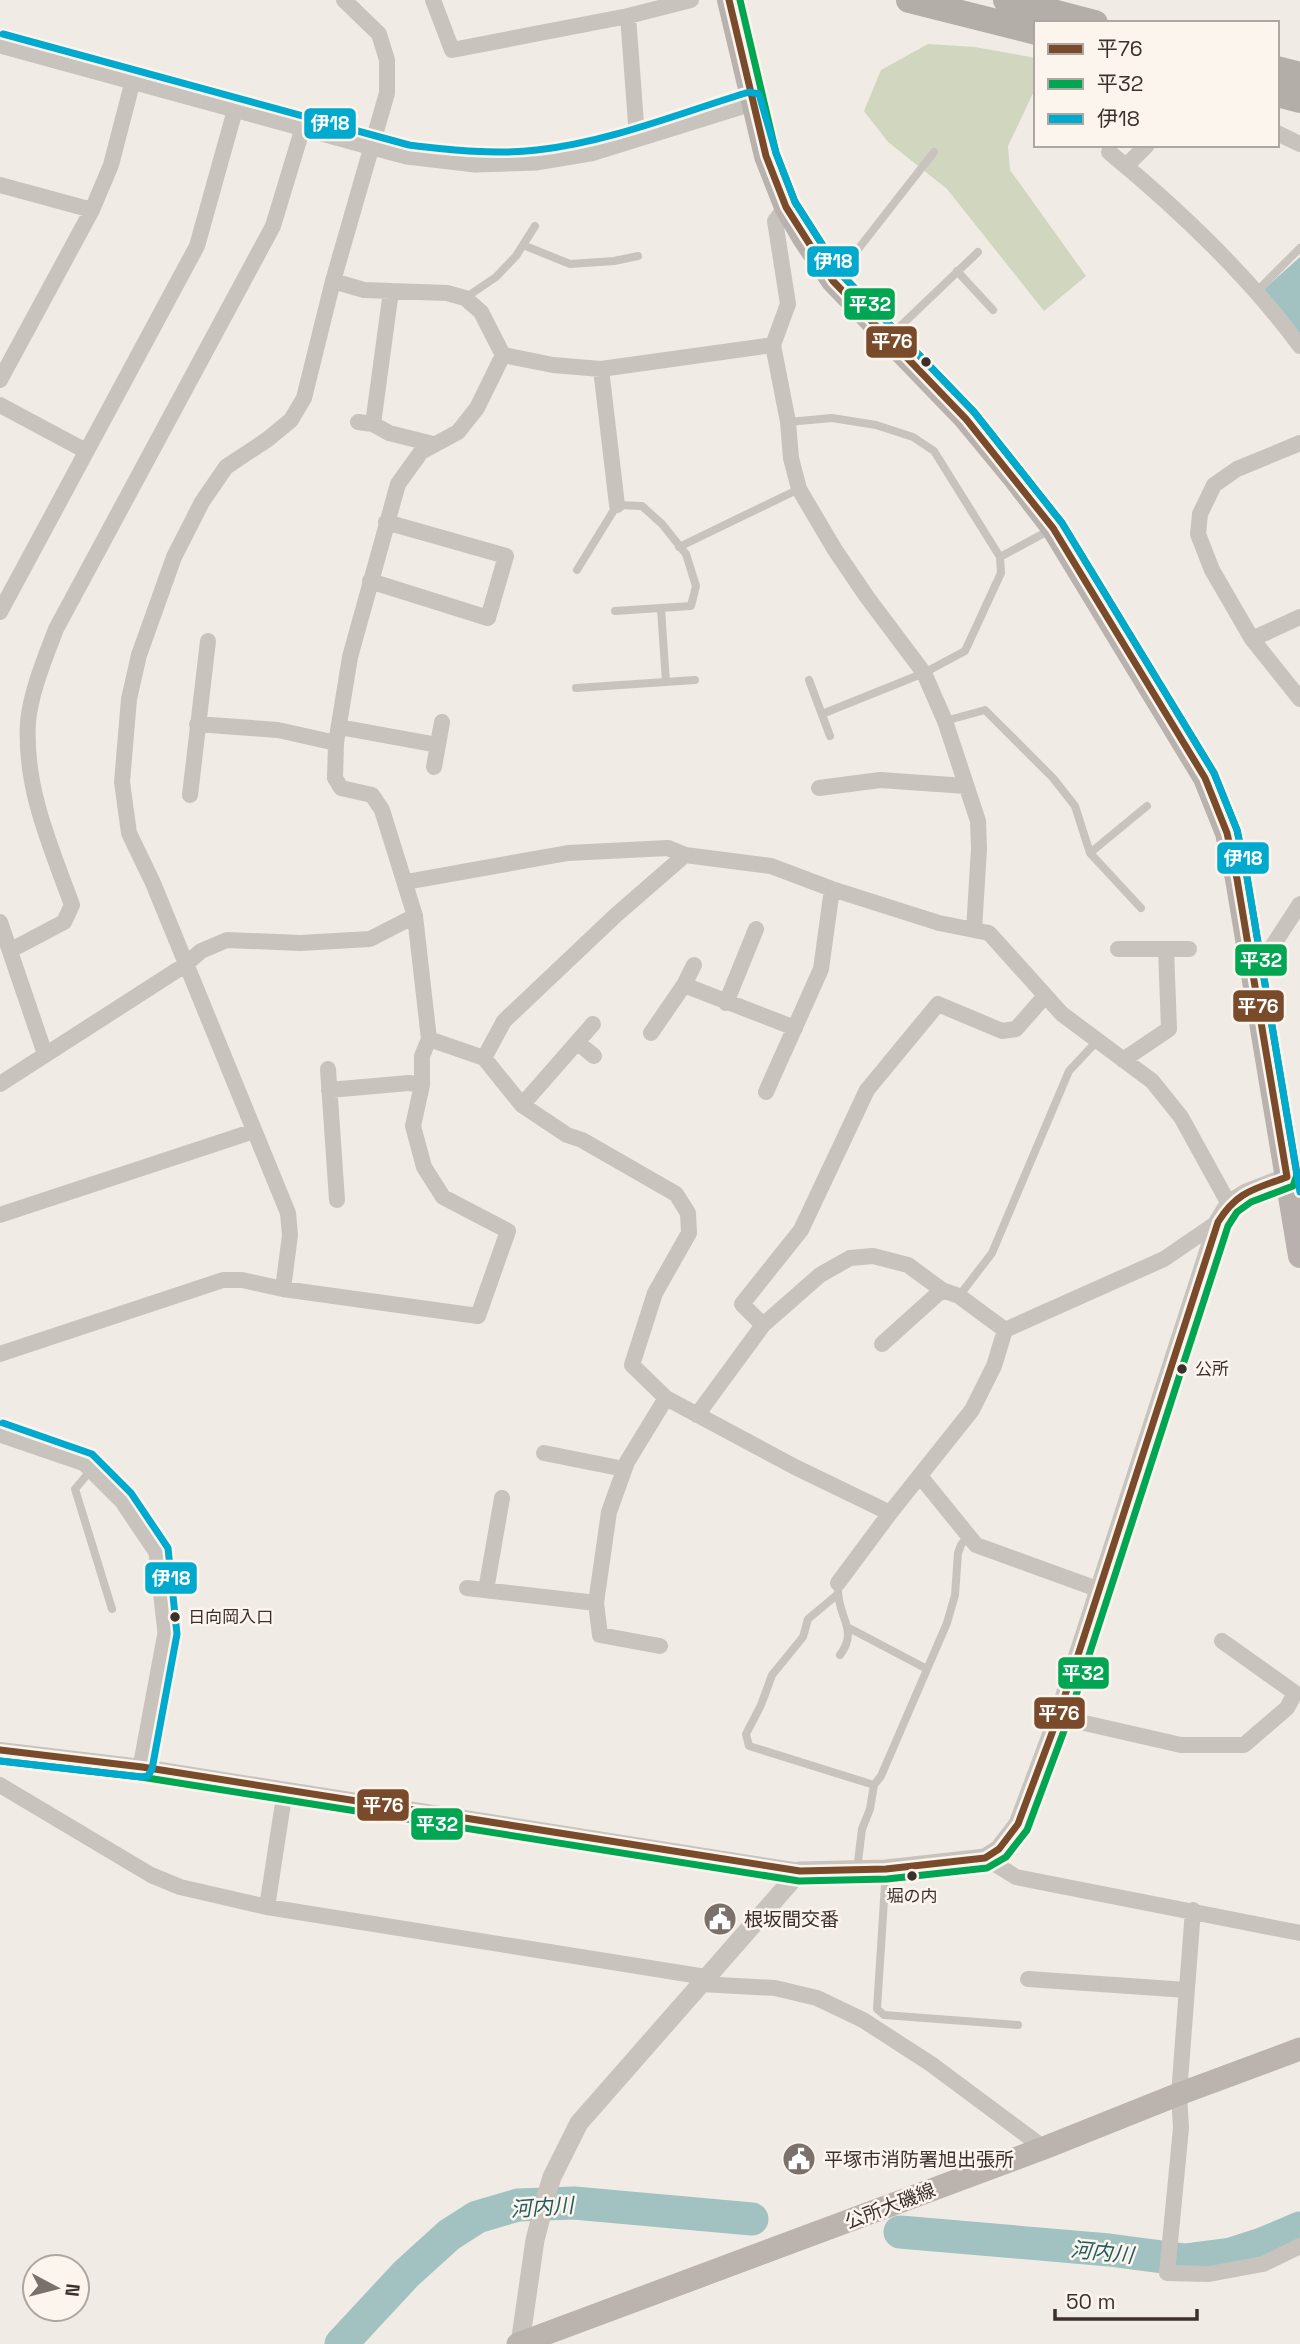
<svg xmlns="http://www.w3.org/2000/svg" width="1300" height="2344" font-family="'Space Grotesk','Noto Sans JP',sans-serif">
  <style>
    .green { fill: #d1d6bf }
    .water { fill: #a1c2c1 }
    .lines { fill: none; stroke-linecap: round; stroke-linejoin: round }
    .river { stroke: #a1c2c1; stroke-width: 33 }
    .service { stroke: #c9c3be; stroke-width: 8 }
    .minor { stroke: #c9c3be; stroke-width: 16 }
    .tertiary { stroke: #c9c3be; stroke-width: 19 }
    .secondary { stroke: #bab3ae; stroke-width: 23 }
    .primary { stroke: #b8b1ad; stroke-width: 24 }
    .trunk { stroke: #b4aea8; stroke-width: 26 }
    .bus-1-casing { stroke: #fbf5ee; stroke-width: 12 }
    .bus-2-casing { stroke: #fbf5ee; stroke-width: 12 }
    .bus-3-casing { stroke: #fbf5ee; stroke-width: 12 }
    .bus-1 { stroke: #7a4b2a; stroke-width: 7 }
    .bus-2 { stroke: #00a651; stroke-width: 7 }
    .bus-3 { stroke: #00a9ce; stroke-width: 7 }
    .bus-dot { fill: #3b302b; stroke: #fbf5ee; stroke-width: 2.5 }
    .labels { text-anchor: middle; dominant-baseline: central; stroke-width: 5; stroke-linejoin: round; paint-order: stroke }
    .bus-label { font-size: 17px; fill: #3b302b; stroke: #fbf5ee; text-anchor: start }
    .poi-label { font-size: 19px; fill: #3b302b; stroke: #fbf5ee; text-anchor: start }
    .street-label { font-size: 19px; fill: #3b302b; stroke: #fbf5ee }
    .water-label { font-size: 21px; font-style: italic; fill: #1f5a5e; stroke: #fbf5ee }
    .line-badge { stroke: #fbf5ee; stroke-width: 2.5 }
    .badge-label { font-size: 19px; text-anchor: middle; font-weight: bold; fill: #fff }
  </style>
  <rect width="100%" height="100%" fill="#f0ebe5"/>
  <path class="green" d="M928,44l47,3 61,11v29l-28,59 2,24 76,106 -42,35 -97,-122 -59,-47 -24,-31 17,-41z"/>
  <path class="water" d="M1300,257v78l-38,-44z"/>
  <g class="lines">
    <path class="river" d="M900,2232l209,18 76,10 46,-6 31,-10 38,-16
      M341,2344l65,-70 43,-39 28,-18 41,-12 56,-2 178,16"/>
    <path class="service" d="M523,245l47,19 44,-3 24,-5
      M957,271l36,39
      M834,280l100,-128
      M1257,291l43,-43
      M465,298l31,-21 20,-21 19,-30
      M889,337l89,-85
      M788,422l44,-4 44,7 37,12 21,14 66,106 1,16 -36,78 -41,22 -102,41
      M679,547l120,-58
      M1000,557l50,-27
      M577,570l40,-65 25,1 20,18 24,30 10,32 -5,20 -76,5
      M661,609l5,73
      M809,680l21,56
      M576,688l119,-8
      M945,721l40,-11 68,68 22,28 15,47 51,55
      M1090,853l57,-47
      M959,1296l33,-43 77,-182 28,-30
      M92,1469l-17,20 37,120
      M838,1590c0,28 21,40 2,65
      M838,1594l-30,25 -5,18 -31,38 -11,30 -15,29 3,12 125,39
      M849,1628l78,41
      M886,1869l-9,140 7,6 134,10
      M857,1870l5,-41 8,-20 4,-24 7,-9 66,-153 8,-28 3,-42 3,-8 7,-10"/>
    <path class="minor" d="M433,0l19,50 176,-34 9,121
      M628,16l63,-16
      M1277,133l23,11
      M1109,152c69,57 138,122 191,194
      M1126,166l21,-21
      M0,185l92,25
      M786,207l-11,14 13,83 -15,41 15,77 3,36 8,31 36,61 32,47 57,76 21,48 33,100 1,28 -5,81
      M333,281l31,9 83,3 18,5 16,14 22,43
      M503,355l50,10 48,4 172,-24
      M601,369l16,136
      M0,380l92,-170 19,-45 22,-85
      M0,405l86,46
      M358,422l15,2 16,9 44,11
      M373,424l18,-133
      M1300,443l-63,26 -23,16 -14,29 -2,20 14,36 40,69 48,60
      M370,581l118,37 18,-62 -120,-34
      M0,612l197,-366 38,-136
      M1252,639l48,-22
      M197,724l81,6 58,13
      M339,727l99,18
      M434,767l8,-45
      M819,788l61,-8 86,6
      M190,795l18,-154
      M406,882l162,-29 100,-5 17,7 86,11 61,23 107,34 50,10 73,81 90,67 29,36 48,87
      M0,922l45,132
      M1118,949h71
      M11,950l53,-28 8,-17c-22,-60 -48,-118 -44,-183 3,-31 17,-64 28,-93l217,-403 30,-99
      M1253,963l11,-4 36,-55
      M684,985l111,43
      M726,1003l30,-74
      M651,1033l33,-48 10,-20
      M429,1039l55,19 38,47 45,30 15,5 94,54 12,19 1,20 -34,60 -23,72 34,33 129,69 95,46
      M577,1042l17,14
      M484,1058l20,-37 112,-106 69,-60
      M1123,1060l46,-31 -3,-80
      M328,1069l9,131
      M0,1084l185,-119 16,-14 26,-11 73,3 70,-4 45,-23
      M329,1090l80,-7 13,2
      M766,1092l55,-123 11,-80
      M522,1105l71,-81
      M0,1215l254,-84
      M283,1289l7,-54 -2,-22 -135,-330 -24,-50 -7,-51 7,-83 10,-44 35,-98 28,-55 24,-35 42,-28 23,-19 13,-22 29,-117 54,-188v-33l-8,-26 -35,-34
      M763,1325l-21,-21 59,-74 66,-140 71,-86 64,27 14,-2 29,-33
      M882,1344l60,-54
      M0,1354l223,-74h19l41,9 195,27 30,-85 -65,-34 -19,-30 -11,-41 9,-41v-29l7,-17 -14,-123 -33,-106 -10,-15 -31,-7 -6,-10 1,-35 14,-86 48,-173 23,-32 37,-20 19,-24 26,-53
      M697,1415l66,-90 57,-50 30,-17 23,-2 35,9 34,25 17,6 46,34
      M544,1453l80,16
      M920,1476l56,69 124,45
      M838,1583l52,-70 82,-103 22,-44 11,-36 159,-71 54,-37
      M467,1588l129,15
      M486,1590l16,-92
      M660,1646l-60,-11 -4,-32 13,-91 18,-50 39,-64
      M1058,1717l123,28h63l43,-37 8,-15 -73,-52
      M0,1750l142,17 658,104
      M0,1785l151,90 29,12 87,20 439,70
      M985,1858l31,19 284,56
      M267,1907l18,-117
      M1193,1910l-14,184 2,34 -14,145 42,1 54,-10 37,-18
      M1028,1979l159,11
      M701,1984l74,4 42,10 46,22 68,44 113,84"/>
    <path class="tertiary" d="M0,44l373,102 34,9 68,8 62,-2 54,-9 161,-50
      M0,1433l85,29 38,38 35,52 9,81 -25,134
      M520,2344l15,-104 13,-50 4,-13 27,-54 221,-252 86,-2 99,-11 14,-9 19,-25 40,-107 160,-495 11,-18 17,-11 41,-16"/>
    <path class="secondary" d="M518,2344l526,-196 135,-54 121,-45"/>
    <path class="primary" d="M729,0l37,156 20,51 18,31 29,43 133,138 47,57 40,52 152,250 22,55 10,46 63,377"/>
    <path class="trunk" d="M909,0l127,32
      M1006,0l89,23
      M1277,69l23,6
      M1277,94l23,6"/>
    <defs>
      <path id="bus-1" d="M0,1750l142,17 658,104 86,-2 99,-11 14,-9 19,-25 40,-107 160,-495c19,-31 37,-33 69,-45l-50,-298 -10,-46 -22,-55 -152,-250 -87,-109 -133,-138 -47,-74 -20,-51 -37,-156"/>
      <path id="bus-2" d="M0,1761l141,16 658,104 88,-2 100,-11 19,-11 21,-27 41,-110 160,-494 9,-14 14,-10 42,-16 4,-11 -50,-298 -10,-47 -23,-57 -152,-250 -88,-111 -133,-138 -46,-72 -19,-49 -36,-153"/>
      <path id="bus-3" d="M3,34l406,111c43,5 85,10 128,5 72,-8 143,-37 212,-58l10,2 17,59 19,49 46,72 133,138 88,111 152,250 23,57 10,47 53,315
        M0,1761l141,16 7,-1 4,-7 25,-135 -9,-86 -37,-55 -39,-39 -89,-31"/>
    </defs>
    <use href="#bus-1" class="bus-1-casing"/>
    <use href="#bus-2" class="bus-2-casing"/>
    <use href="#bus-3" class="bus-3-casing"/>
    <use href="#bus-1" class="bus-1"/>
    <use href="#bus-2" class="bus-2"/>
    <use href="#bus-3" class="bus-3"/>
  </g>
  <defs>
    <symbol id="civic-disc" viewBox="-11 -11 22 22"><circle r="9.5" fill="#7a716c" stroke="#fbf5ee"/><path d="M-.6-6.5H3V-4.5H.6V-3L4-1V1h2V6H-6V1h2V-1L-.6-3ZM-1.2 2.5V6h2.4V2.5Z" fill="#fff"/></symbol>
  </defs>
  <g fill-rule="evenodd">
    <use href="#civic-disc" x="701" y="1900" width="38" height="38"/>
    <use href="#civic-disc" x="780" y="2140" width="38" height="38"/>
  </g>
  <g class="bus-dot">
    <circle cx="926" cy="362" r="6"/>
    <circle cx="1182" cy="1369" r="6"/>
    <circle cx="175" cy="1617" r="6"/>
    <circle cx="912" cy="1876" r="6"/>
  </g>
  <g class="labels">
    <g class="bus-label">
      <text x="1195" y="1369">公所</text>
      <text x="188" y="1617">日向岡入口</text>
      <text x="912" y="1896" text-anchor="middle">堀の内</text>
    </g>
    <g class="poi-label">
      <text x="744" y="1919">根坂間交番</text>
      <text x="824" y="2159">平塚市消防署旭出張所</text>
    </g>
    <g class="street-label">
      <text transform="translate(890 2206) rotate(-21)">公所大磯線</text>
    </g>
    <g class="water-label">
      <text transform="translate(542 2207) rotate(-4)">河内川</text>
      <text transform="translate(1102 2252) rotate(6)">河内川</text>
    </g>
  </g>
  <g class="line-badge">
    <rect x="303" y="107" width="54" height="33" rx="7" fill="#00a9ce"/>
    <rect x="806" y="245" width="54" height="33" rx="7" fill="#00a9ce"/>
    <rect x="843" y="287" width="53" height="34" rx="7" fill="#00a651"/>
    <rect x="865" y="325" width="53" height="34" rx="7" fill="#7a4b2a"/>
    <rect x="1216" y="841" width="54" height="34" rx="7" fill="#00a9ce"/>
    <rect x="1234" y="943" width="54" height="34" rx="7" fill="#00a651"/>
    <rect x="1232" y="989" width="53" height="34" rx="7" fill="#7a4b2a"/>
    <rect x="144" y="1561" width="54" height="34" rx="7" fill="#00a9ce"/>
    <rect x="1057" y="1656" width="53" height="34" rx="7" fill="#00a651"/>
    <rect x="1033" y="1696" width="53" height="34" rx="7" fill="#7a4b2a"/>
    <rect x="356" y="1788" width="54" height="34" rx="7" fill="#7a4b2a"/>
    <rect x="410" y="1807" width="54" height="34" rx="7" fill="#00a651"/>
  </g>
  <g class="badge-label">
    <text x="330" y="130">伊18</text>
    <text x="833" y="268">伊18</text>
    <text x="870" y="311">平32</text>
    <text x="892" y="348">平76</text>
    <text x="1243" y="865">伊18</text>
    <text x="1261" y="967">平32</text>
    <text x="1258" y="1013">平76</text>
    <text x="171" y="1585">伊18</text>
    <text x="1083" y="1680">平32</text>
    <text x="1059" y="1720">平76</text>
    <text x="383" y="1812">平76</text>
    <text x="437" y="1831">平32</text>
  </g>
  <rect x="1034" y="21" width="245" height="126" fill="#fbf5ee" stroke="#aea6a0" stroke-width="2"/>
  <rect x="1048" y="44" width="35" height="10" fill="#7a4b2a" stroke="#aea6a0" stroke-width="2"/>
  <text x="1097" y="56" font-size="21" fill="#3b302b">平76</text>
  <rect x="1048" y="79" width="35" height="10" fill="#00a651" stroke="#aea6a0" stroke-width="2"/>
  <text x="1097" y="91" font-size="21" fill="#3b302b">平32</text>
  <rect x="1048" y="114" width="35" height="10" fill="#00a9ce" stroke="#aea6a0" stroke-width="2"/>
  <text x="1097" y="126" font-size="21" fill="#3b302b">伊18</text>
  <g transform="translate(56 2288) rotate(97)"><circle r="33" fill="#fbf5ee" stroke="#aea6a0" stroke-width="2"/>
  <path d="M0-5L12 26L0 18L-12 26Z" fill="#7a716c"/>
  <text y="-10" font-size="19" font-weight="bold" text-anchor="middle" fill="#3b302b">N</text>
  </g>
  <path d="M1055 2309v10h142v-10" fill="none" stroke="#3b302b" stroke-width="3.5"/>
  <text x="1066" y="2309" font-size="21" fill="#3b302b" stroke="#fbf5ee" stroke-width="5" paint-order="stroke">50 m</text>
</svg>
